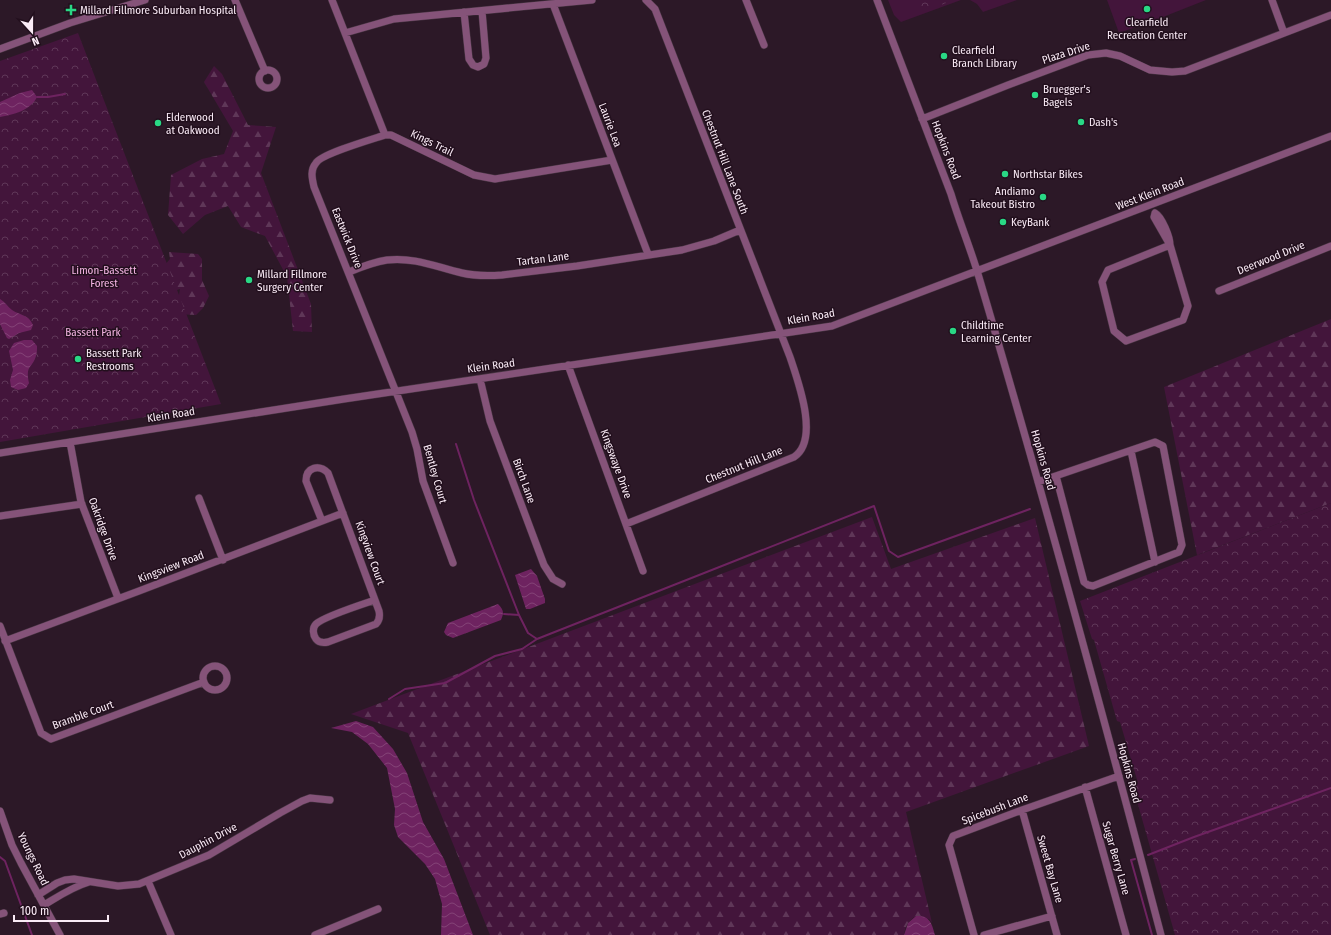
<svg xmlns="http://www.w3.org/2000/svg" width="1331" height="935" font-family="'Fira Sans Condensed',sans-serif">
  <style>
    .green { fill: #43153b }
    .forest { fill: url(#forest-firs) }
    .park { fill: url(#park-crowns) }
    .water { fill: url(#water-waves) }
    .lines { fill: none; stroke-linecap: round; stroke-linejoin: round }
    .stream { stroke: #6e2360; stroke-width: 2 }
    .minor-casing { stroke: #493644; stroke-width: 8 }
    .minor { stroke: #855379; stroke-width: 7 }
    .poi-dot { fill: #29d885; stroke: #220f1d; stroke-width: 1.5 }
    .labels { text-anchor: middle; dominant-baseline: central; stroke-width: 3; stroke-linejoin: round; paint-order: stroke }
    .poi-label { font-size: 11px; fill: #faebf6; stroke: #220f1d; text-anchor: start }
    .street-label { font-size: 11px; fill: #faebf6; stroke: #220f1d }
    .park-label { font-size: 11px; fill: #f5b5e4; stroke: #220f1d }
  </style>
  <defs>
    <pattern id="forest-firs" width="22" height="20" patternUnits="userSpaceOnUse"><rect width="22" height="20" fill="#43153b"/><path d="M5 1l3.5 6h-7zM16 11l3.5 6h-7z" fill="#5f3758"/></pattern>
    <pattern id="park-crowns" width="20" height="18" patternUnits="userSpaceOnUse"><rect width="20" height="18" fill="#43153b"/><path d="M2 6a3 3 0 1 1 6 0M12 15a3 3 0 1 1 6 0" fill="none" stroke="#5f3758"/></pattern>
    <pattern id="water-waves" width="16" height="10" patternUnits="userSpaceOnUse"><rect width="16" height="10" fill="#6e2360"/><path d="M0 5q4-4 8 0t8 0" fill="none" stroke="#844377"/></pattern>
  </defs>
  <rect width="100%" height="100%" fill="#2c1827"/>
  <path class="green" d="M888,0h73l-60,22 -7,-7z
    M970,0h47l-34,12 -6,-8z
    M1107,0h99l-43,17 -44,16z"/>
  <path class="forest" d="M214,66l8,8 26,51 28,2 -15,46 50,131 1,28 -19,-1 -6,-54 -22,-41 -24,-9 -13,-21 -23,9 -22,19 -15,-19 3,-40 31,-16 22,-5 9,-23 -29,-49z
    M169,252l29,2 4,5v21l7,16 -6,12 -7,7 -20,-1 4,-25 -9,3 -8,-25 7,-8z
    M1331,319v184l-134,52 -33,-168z
    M872,517l19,52 144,-51 54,228 -183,66 26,111 -3,-4 -13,-3c-7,4 -11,10 -12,19h-414l-82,-202 -57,-19z"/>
  <path class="park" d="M915,0h39l-34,13z
    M78,33l143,371 -221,38v-381z
    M1331,503v432h-156l-42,-148 5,-4 -18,-61 -3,-1 -23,-81 -2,-1 -12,-38z"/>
  <path class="water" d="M32,90l5,7c-6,13 -24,18 -37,20v-15l20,-9z
    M0,299c5,3 8,8 12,11 9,6 16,4 21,15l-2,5 -12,3 -10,6 -2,-1 -7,-14z
    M24,340h8l5,6c0,3 0,7 -1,10 -4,13 -11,9 -7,27l-3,5 -8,2 -7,-3 -1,-7 3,-10 -4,-19 5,-8z
    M531,569l6,7 8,23v4l-15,6h-4l-11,-34z
    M498,604c6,6 6,9 3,16l-48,18 -7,-3 -2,-3 4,-9z
    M356,721l17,6 20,22 14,24 16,49 21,37 29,76h-32l1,-31 -7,-25 -10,-15 -27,-27 -4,-12 1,-16 -8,-41 -19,-24 -16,-12 -21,-4z
    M916,916c14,-1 16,8 19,19h-31l4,-12z"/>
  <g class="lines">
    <path class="stream" d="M37,97h11l17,-3
      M456,444l18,56 45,115 9,18 9,6 337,-133 15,45 9,6 132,-48
      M504,614l15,1
      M389,699l16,-10 40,-6 50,-27 27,-7 15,-10
      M1148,855l46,-18 137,-49
      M0,857l5,4 27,74
      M1135,859l-4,1 21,75"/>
    <defs>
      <path id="minor" d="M235,0l30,71
        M332,0l53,135
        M746,0l18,45
        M877,0l74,194c8,27 19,53 27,80 65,219 125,440 183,661
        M1272,0l12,33
        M553,4l95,250
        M464,12l5,47 4,6 5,2 6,-3 2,-6 -4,-47
        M345,33l49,-14 198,-19
        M0,49l70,-26 75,-23
        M259 79a9 9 0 1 1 18 0a9 9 0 1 1-18 0Z
        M922,119l86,-34 80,-30 18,-2 14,3 30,14 22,2 13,-1 146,-56
        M1170,245l-62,25 -6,12 12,49 12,10 57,-21 5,-14 -18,-61c0,-8 -8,-28 -15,-32l-1,4 16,28
        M349,272c12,-5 24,-10 38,-12 28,-3 49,7 75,13 13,3 26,3 40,2l75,-9 105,-16 32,-9 26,-11
        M1219,291l112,-45
        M568,365l75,206
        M480,379l10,42 54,144 9,14 9,5
        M70,442l11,60 37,96
        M1131,451l24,111
        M0,453l344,-54 488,-73 499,-190
        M1038,482l117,-40 8,4 19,99 -3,7 -86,34 -5,-1 -4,-3 -28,-106
        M199,498l24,62
        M0,516l82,-12
        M322,521l-16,-40c0,-14 13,-17 22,-8l51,138c1,5 1,9 -3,13l-48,18c-5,1 -9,1 -12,-3 -3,-4 -4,-11 0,-15 7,-7 47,-20 59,-24
        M626,524l168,-67c26,-17 4,-76 -4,-100l-135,-348 -9,-9
        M453,563l-30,-82 -6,-32 -5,-17 -98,-245c-2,-9 -4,-17 2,-24 5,-9 57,-24 69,-28h6l83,40 21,4 117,-19
        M0,626l41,107 10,6 153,-57
        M5,641l134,-50 204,-78
        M203 678a12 12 0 1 1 24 0a12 12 0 1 1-24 0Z
        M1085,787l41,148
        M1022,810l35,125
        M0,811l12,34 9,18 39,72
        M148,881l23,54
        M38,895l19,-12 8,-3 9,-1 44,7 21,-2 70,-29 71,-42 22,-12 8,-3 20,2
        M44,905c15,-9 28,-18 45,-23
        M0,914l4,-1
        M315,935l63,-26
        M974,935l-25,-90 4,-9 69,-26 97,-34
        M984,935l68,-19"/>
    </defs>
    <use href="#minor" class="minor-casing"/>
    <use href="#minor" class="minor"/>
  </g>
  <g class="poi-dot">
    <circle cx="1147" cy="9" r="4"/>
    <path d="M69 4h4v4h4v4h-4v4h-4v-4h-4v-4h4z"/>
    <circle cx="944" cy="56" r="4"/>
    <circle cx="1035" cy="95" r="4"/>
    <circle cx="1081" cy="122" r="4"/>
    <circle cx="158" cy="123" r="4"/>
    <circle cx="1005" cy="174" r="4"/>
    <circle cx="1043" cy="197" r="4"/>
    <circle cx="1003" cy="222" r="4"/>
    <circle cx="249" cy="280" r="4"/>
    <circle cx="953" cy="331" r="4"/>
    <circle cx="78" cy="359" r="4"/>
  </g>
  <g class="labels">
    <g class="poi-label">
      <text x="80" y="10">Millard Fillmore Suburban Hospital</text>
      <text x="1147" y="22" text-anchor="middle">Clearfield<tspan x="1147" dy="13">Recreation Center</tspan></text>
      <text x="952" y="50">Clearfield<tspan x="952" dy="13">Branch Library</tspan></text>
      <text x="1043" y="89">Bruegger's<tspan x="1043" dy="13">Bagels</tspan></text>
      <text x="166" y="117">Elderwood<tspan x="166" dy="13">at Oakwood</tspan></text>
      <text x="1089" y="122">Dash's</text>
      <text x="1013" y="174">Northstar Bikes</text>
      <text x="1035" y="191" text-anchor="end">Andiamo<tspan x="1035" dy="13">Takeout Bistro</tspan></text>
      <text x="1011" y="222">KeyBank</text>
      <text x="257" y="274">Millard Fillmore<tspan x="257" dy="13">Surgery Center</tspan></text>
      <text x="961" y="325">Childtime<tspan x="961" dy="13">Learning Center</tspan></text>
      <text x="86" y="353">Bassett Park<tspan x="86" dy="13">Restrooms</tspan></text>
    </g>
    <g class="street-label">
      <text transform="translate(1066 53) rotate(-18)">Plaza Drive</text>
      <text transform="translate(610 125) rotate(69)">Laurie Lea</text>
      <text transform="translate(432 143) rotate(26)">Kings Trail</text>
      <text transform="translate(946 150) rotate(69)">Hopkins Road</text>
      <text transform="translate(725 162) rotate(69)">Chestnut Hill Lane South</text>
      <text transform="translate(1150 194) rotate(-21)">West Klein Road</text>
      <text transform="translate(347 238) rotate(68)">Eastwick Drive</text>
      <text transform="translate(1271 258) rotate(-22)">Deerwood Drive</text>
      <text transform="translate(543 259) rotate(-7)">Tartan Lane</text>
      <text transform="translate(811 317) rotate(-10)">Klein Road</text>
      <text transform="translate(491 366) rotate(-8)">Klein Road</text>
      <text transform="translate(171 415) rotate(-9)">Klein Road</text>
      <text transform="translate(1043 460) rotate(74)">Hopkins Road</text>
      <text transform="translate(616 464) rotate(70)">Kingswaye Drive</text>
      <text transform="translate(744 465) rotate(-22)">Chestnut Hill Lane</text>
      <text transform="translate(435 474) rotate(74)">Bentley Court</text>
      <text transform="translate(524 481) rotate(70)">Birch Lane</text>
      <text transform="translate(103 529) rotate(70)">Oakridge Drive</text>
      <text transform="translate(370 553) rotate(70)">Kingview Court</text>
      <text transform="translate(171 567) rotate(-21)">Kingsview Road</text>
      <text transform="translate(83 715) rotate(-20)">Bramble Court</text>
      <text transform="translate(1129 773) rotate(75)">Hopkins Road</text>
      <text transform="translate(995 809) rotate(-21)">Spicebush Lane</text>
      <text transform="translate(208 841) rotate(-28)">Dauphin Drive</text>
      <text transform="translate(1116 858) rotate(74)">Sugar Berry Lane</text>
      <text transform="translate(33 859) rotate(64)">Youngs Road</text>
      <text transform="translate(1050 869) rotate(74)">Sweet Bay Lane</text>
    </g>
    <g class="park-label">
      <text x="104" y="270">Limon-Bassett<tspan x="104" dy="13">Forest</tspan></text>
      <text x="93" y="332">Bassett Park</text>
    </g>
  </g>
  <g transform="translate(32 32) rotate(159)" stroke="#220f1d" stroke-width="3" paint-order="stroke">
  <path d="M0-3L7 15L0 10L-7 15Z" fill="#faebf6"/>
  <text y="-6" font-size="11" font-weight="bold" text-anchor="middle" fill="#faebf6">N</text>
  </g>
  <path d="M14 915v6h94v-6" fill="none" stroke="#faebf6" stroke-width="2"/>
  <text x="20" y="915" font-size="12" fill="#faebf6" stroke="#220f1d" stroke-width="3" paint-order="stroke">100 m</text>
</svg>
